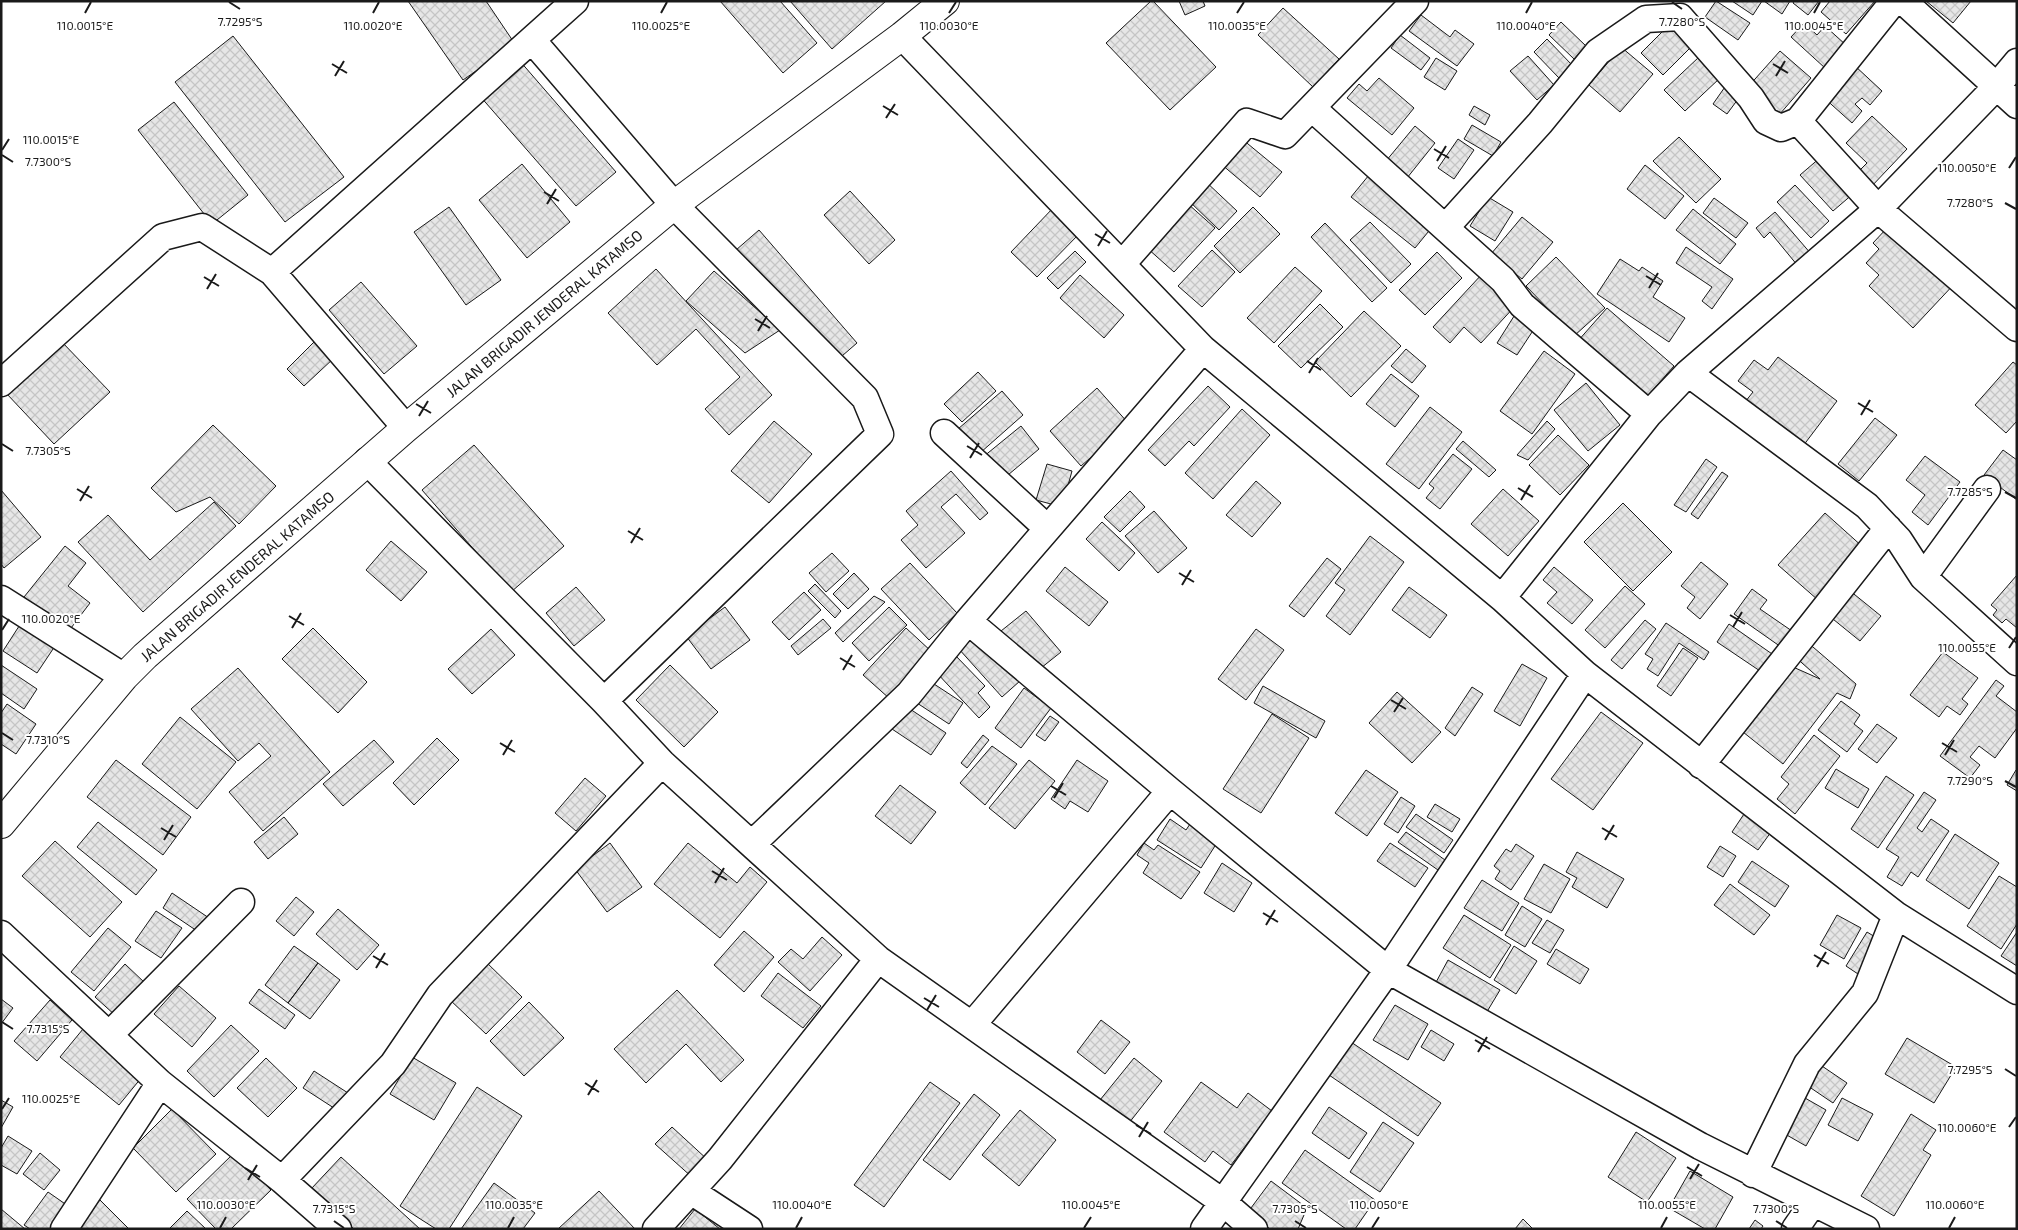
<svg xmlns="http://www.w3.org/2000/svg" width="2018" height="1230" font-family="'Exo 2',sans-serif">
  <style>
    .building { fill: url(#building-cross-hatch); stroke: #1a1a1a }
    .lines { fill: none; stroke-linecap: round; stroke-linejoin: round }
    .street-casing { stroke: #1a1a1a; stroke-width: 29 }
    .secondary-casing { stroke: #1a1a1a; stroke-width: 30 }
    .street { stroke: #fff; stroke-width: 26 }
    .secondary { stroke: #fff; stroke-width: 28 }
    .ticks { fill: none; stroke: #1a1a1a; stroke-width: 2 }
    .labels { text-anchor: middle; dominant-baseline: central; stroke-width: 4; stroke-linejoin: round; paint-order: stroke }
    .street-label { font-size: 15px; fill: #1a1a1a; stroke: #fff }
    .ticks-label { font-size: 12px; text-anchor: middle; fill: #1a1a1a; stroke: #fff; stroke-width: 4; stroke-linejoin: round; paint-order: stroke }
  </style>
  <defs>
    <pattern id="building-cross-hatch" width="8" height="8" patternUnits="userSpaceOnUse" patternTransform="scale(1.25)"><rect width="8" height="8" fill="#e6e6e6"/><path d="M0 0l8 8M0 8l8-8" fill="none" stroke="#c5c5c5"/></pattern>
  </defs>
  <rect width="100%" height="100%" fill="#fff"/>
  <path class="building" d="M408,1h78l29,43 -52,36z
    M720,1h60l37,42 -34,30z
    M790,1h96l-54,48z
    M1151,1h2l63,66 -46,43 -64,-67z
    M1179,1h24l2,5 -20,9z
    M1716,1l34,22 -12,17 -33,-23z
    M1732,1h30l-9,14z
    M1764,1h26l-8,13z
    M1794,1h25l-11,14 -15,-12z
    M1830,1h45l-29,33 -25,-22z
    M1926,1h45l-18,22z
    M1283,8l56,51 -26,28 -55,-52z
    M1421,15l29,22 5,-7 19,14 -17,22 -48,-35z
    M1561,22l25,24 -12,13 -25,-24z
    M1804,23l13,12 8,-9 21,19 -21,23 -34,-31z
    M1670,24l23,21 -30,30 -22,-22z
    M1400,35l30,23 -9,12 -30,-22z
    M233,36l111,141 -59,45 -110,-140z
    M1547,39l25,26 -13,13 -25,-26z
    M1621,47l32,27 -33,38 -31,-27z
    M1780,51l31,27 -32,37 -32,-27z
    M1528,56l26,29 -17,15 -27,-29z
    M1699,57l21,21 -35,33 -21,-21z
    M1436,58l21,13 -12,19 -21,-13z
    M519,60l97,112 -40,34 -97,-111z
    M1854,65l28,26 -12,14 -8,-7 -7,6 7,7 -10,12 -30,-27z
    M1379,78l35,30 -22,27 -45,-37 12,-14 8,7z
    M1727,84l14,11 -14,19 -14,-10z
    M174,102l74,93 -36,29 -74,-94z
    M1474,106l16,9 -5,10 -16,-10z
    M1872,116l35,33 -37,39 -13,-15 10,-10 -21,-20z
    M1472,125l29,17 -8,14 -29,-17z
    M1415,126l20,17 -28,35 -21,-17z
    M1679,137l42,42 -25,24 -43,-42z
    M1242,139l40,33 -22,25 -39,-33z
    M1458,139l16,11 -20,29 -16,-11z
    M1821,157l33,36 -21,18 -33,-36z
    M522,164l48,58 -43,36 -48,-58z
    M1645,165l39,31 -19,23 -38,-30z
    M1369,175l64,51 -18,22 -64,-51z
    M1204,180l33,31 -18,19 -33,-32z
    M1795,185l34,36 -18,17 -34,-36z
    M850,191l45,49 -26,24 -45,-49z
    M1488,197l25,15 -18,29 -25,-15z
    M1714,198l34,25 -12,15 -33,-25z
    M1187,203l28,25 -41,44 -27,-24z
    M449,207l52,73 -35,25 -52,-73z
    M1054,207l26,26 -43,44 -26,-25z
    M1253,207l27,27 -40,39 -26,-27z
    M1693,209l43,35 -16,20 -44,-34z
    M1775,212l37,43 -14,11 -28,-34 -6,6 -8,-10z
    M1522,217l31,25 -31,37 -31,-25z
    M1370,222l41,42 -20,19 -41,-43z
    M1325,223l62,65 -15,14 -61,-65z
    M1887,228l70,53 -44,47 -44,-42 10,-11 -13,-12 13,-14 -6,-6z
    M759,230l98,113 -22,19 -99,-112z
    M1686,247l47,32 -21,30 -10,-8 10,-14 -36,-24z
    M1212,250l23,22 -33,35 -24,-21z
    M1075,251l11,11 -28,27 -11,-11z
    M1437,252l25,26 -37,37 -26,-25z
    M1556,257l49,51 -31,28 -48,-50z
    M1620,259l19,12 3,-4 21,14 -10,16 32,21 -16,24 -72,-48z
    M1295,267l27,24 -48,52 -27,-25z
    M656,269l116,126 -43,40 -24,-26 35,-32 -44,-48 -39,36 -49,-52z
    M714,271l66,59 -35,23 -59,-52z
    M1483,273l34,31 -36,39 -17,-16 -14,16 -17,-16z
    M1080,275l44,40 -20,23 -44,-40z
    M361,282l56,64 -33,28 -55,-64z
    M1320,304l23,23 -42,41 -23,-22z
    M1607,308l67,58 -30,34 -67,-58z
    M1364,311l37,35 -50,51 -36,-35z
    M1516,313l20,13 -19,29 -20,-12z
    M316,340l18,18 -30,28 -17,-17z
    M61,341l49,51 -56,52 -48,-51z
    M1406,349l20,17 -14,17 -21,-17z
    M1544,351l31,23 -43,60 -32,-23z
    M1778,357l59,44 -34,45 -58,-44 8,-10 -15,-11 16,-21 14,10z
    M2013,362l4,3v56l-11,12 -31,-28z
    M978,372l18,19 -34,31 -18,-18z
    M1391,374l28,22 -24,31 -29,-23z
    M1586,383l34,42 -32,26 -34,-41z
    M1208,386l22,21 -36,39 -5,-5 -24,25 -17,-16z
    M1097,388l32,36 -48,42 -31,-35z
    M1002,391l21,24 -43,38 -22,-24z
    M1430,407l32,25 -43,57 -33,-25z
    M1242,409l28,26 -57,64 -28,-26z
    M1875,418l22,17 -38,46 -21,-17z
    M774,421l38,33 -43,49 -38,-32z
    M1547,421l8,8 -27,31 -11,-5z
    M213,425l63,61 -37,38 -29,-27 -34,15 -25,-24z
    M1021,426l18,23 -37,31 -19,-23z
    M1558,435l31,30 -29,30 -31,-30z
    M1463,441l33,29 -7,7 -33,-28z
    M474,445l90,101 -53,46 -89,-102z
    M2003,450l14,10v40l-33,-25z
    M1453,454l19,15 -32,40 -14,-11 8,-10 -5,-4z
    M1925,456l35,26 -32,43 -16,-13 13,-17 -19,-15z
    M1706,459l11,8 -31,45 -12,-7z
    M1047,464l25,7 -10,36 -26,-7z
    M951,471l37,42 -8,7 -24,-26 -15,13 24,26 -39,35 -25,-28 17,-15 -12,-14z
    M1722,472l6,4 -30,43 -7,-5z
    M1256,481l25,22 -29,34 -26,-22z
    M1503,489l36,32 -31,35 -37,-32z
    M1,490l40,47 -37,31 -3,-4z
    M1130,491l15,16 -25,25 -16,-15z
    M214,502l22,24 -93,86 -65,-70 30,-27 42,45z
    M1623,503l49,49 -39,39 -49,-49z
    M1154,511l33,37 -29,25 -33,-37z
    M1825,513l39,35 -46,52 -40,-35z
    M1102,522l33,31 -16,18 -33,-32z
    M1370,536l34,26 -54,73 -24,-19 19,-26 -10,-7z
    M391,541l36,31 -26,29 -35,-31z
    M65,546l21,17 -18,23 22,17 -22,29 -44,-35z
    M832,553l17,18 -23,21 -17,-19z
    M1327,558l14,11 -37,48 -15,-11z
    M1701,562l27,22 -28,35 -13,-11 8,-11 -14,-11z
    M910,563l47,50 -28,27 -48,-51z
    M1065,567l43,35 -19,24 -43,-35z
    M1554,567l39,33 -21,24 -25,-21 10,-11 -14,-12z
    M854,573l15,16 -21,20 -15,-15z
    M2017,575v53l-11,-9 -4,4 -9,-8 4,-5 -6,-5z
    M815,584l26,27 -6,7 -27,-27z
    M1625,586l20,18 -40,44 -20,-18z
    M576,587l29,33 -31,26 -28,-33z
    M1409,587l38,28 -17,23 -38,-28z
    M1752,589l15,11 -7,9 32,22 -11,16 -47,-33z
    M1849,590l32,26 -21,25 -32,-26z
    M804,592l17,18 -32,30 -17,-18z
    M874,596l11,6 -42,40 -8,-9z
    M725,607l25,33 -39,29 -25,-33z
    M889,607l18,18 -38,36 -17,-18z
    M1026,611l35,41 -25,20 -35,-41z
    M823,619l8,9 -33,27 -7,-9z
    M23,620l34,23 -20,30 -34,-22z
    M1645,620l11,9 -34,40 -11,-9z
    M1666,623l43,29 -5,8 -25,-17 -21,33 -11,-7 6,-10 -8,-5z
    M1729,624l46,32 -12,17 -46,-31z
    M313,628l54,54 -29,31 -56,-54z
    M906,628l26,24 -42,47 -27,-24z
    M491,629l24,26 -43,39 -24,-25z
    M1256,629l28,21 -38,50 -28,-21z
    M976,632l44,49 -18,16 -44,-49z
    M1806,641l50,43 -6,15 -13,-6 -54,71 -40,-32 50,-65 27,12 -27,-24z
    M1683,648l15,10 -27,38 -14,-10z
    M1943,652l35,26 -16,21 6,5 -8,11 -13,-9 -8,11 -29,-22z
    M954,654l31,32 -7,7 12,14 -11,11 -44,-47z
    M1522,664l25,14 -27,48 -26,-15z
    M1,665l36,24 -13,20 -23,-16z
    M670,665l48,47 -34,35 -48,-47z
    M238,668l92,104 -67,59 -34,-39 42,-36 -12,-13 -21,18 -47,-52z
    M1996,680l8,6 -8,10 21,16v16l-22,30 -16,-12 -9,11 10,8 -10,13 -30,-22z
    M931,682l32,21 -14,21 -32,-21z
    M1263,686l62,35 -9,17 -62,-35z
    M1472,687l11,7 -28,42 -10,-8z
    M1024,688l27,20 -30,40 -26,-20z
    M1397,692l44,40 -29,31 -43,-40z
    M1841,701l19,14 -6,9 9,7 -16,21 -29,-22z
    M7,704l29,20 -20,30 -15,-10v-31z
    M904,705l42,28 -15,22 -42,-28z
    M1601,712l42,31 -50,67 -42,-31z
    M1272,714l37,24 -48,75 -38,-24z
    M1050,716l9,6 -14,19 -9,-6z
    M180,717l56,45 -39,47 -55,-45z
    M1877,724l20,14 -20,25 -19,-14z
    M983,735l6,5 -22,28 -6,-5z
    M1814,735l26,21 -45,58 -18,-15 12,-15 -8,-7z
    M437,738l22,22 -45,45 -21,-22z
    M374,740l20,22 -51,44 -20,-22z
    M992,746l25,18 -32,41 -25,-22z
    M116,760l75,57 -28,38 -76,-58z
    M1029,760l26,21 -40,48 -26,-21z
    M1077,760l31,21 -20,31 -18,-11 -5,8 -14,-10z
    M1836,769l33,20 -11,19 -33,-20z
    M1366,770l32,22 -31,44 -32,-23z
    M2016,770h1v21l-10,-6z
    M1886,776l28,19 -36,53 -27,-19z
    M585,778l21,18 -30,35 -21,-18z
    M900,785l36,27 -25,32 -36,-28z
    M1924,792l12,8 -19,28 5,4 9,-13 18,12 -31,46 -7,-5 -9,14 -15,-9 12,-20 -13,-8z
    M1401,797l14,9 -17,27 -14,-9z
    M1435,804l25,15 -8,13 -25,-15z
    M1416,814l37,26 -9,13 -38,-26z
    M1744,814l27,18 -13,18 -26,-18z
    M284,817l14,17 -30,25 -14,-17z
    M1170,819l16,11 6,-9 28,17 -19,30 -44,-28z
    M98,822l59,48 -21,25 -59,-48z
    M1406,832l39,28 -7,10 -40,-28z
    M1955,834l44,29 -30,46 -43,-29z
    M55,841l67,61 -32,35 -68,-61z
    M610,843l32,44 -35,25 -32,-43z
    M688,843l49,40 13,-16 17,15 -47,56 -66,-54z
    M1144,843l10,7 4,-5 42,27 -19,27 -38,-26 6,-10 -12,-8z
    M1390,843l38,25 -13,19 -38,-26z
    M1516,844l18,12 -23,34 -16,-11 5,-8 -6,-5 12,-17 5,3z
    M1720,846l16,10 -13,21 -16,-10z
    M1577,852l47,27 -17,29 -35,-21 5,-9 -11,-6z
    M1752,861l37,25 -14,21 -37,-25z
    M1222,863l30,20 -18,29 -30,-19z
    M1544,864l26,15 -19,34 -27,-14z
    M1999,876l18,11v37l-16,25 -34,-23z
    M1482,880l37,23 -17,28 -38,-23z
    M1730,884l40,31 -16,20 -40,-30z
    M172,893l37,25 -9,15 -37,-25z
    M296,897l18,15 -20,24 -18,-15z
    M1522,906l20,13 -17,28 -20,-12z
    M338,909l41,36 -22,25 -41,-36z
    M156,911l26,17 -21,30 -26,-17z
    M1464,915l47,30 -21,33 -47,-30z
    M1837,915l24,13 -17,31 -24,-14z
    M1547,920l17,10 -14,23 -18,-10z
    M108,928l23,19 -37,44 -23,-19z
    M744,931l30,26 -30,35 -30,-27z
    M1867,932l13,8 -22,34 -12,-8z
    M2017,932v34l-16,-10z
    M822,937l20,18 -32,36 -32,-29 13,-13 12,10z
    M294,946l24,17 -30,40 -23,-18z
    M1514,946l23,15 -21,33 -22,-14z
    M1556,949l33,20 -9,15 -33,-20z
    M1448,960l52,30 -15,25 -51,-29z
    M485,961l37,36 -36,37 -37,-35z
    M318,963l22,17 -30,39 -22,-16z
    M125,964l20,19 -29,33 -21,-19z
    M778,973l43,33 -18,22 -42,-32z
    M179,986l37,32 -24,29 -38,-33z
    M259,989l36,26 -10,14 -36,-26z
    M677,990l67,70 -23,22 -35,-38 -40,39 -32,-34z
    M1,999l12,9 -12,16z
    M50,1000l22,20 -35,41 -23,-20z
    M529,1002l35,36 -40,38 -34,-35z
    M1395,1005l33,19 -20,36 -35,-20z
    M1101,1020l29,22 -25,32 -28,-22z
    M231,1025l28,26 -45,46 -27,-26z
    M83,1029l59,48 -23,28 -59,-48z
    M1431,1030l23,14 -10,17 -23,-14z
    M1907,1038l49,29 -22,36 -49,-29z
    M1351,1042l90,61 -23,33 -89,-61z
    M412,1057l44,26 -22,37 -44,-26z
    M266,1058l31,30 -29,29 -31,-29z
    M1134,1058l28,23 -33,42 -29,-23z
    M1819,1064l28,19 -14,20 -28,-19z
    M314,1071l34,22 -11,17 -34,-22z
    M930,1082l30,21 -76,104 -30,-22z
    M1201,1082l36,26 11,-15 24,18 -41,54 -18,-14 -8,11 -41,-30z
    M477,1087l45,29 -73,113h-13l-36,-23z
    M974,1094l26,21 -50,65 -27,-20z
    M1805,1098l21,12 -20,36 -21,-12z
    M1842,1098l31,16 -15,27 -30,-16z
    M1,1100l12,7 -12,21z
    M1329,1107l38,26 -18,26 -37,-26z
    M172,1109l44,45 -40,38 -43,-44z
    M1020,1110l36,30 -37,46 -37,-31z
    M1911,1114l25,16 -13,20 8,5 -37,61 -33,-20z
    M1383,1122l31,21 -34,49 -30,-20z
    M672,1127l37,34 -16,17 -38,-34z
    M1636,1132l40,26 -29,44 -39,-25z
    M8,1136l24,15 -15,23 -16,-9v-17z
    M1305,1150l70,50 -20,29h-9l-64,-46z
    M40,1153l20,17 -16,20 -21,-16z
    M234,1153l37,37 -40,39h-15l-29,-30z
    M341,1157l79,72h-66l-43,-40z
    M1690,1171l43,26 -18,32h-10l-36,-21z
    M1271,1181l36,27 -9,21h-28l-22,-17z
    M494,1183l41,30 -12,16h-62z
    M599,1191l36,38h-77z
    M48,1192l23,16 -15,21h-26l-6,-4z
    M100,1200l29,29h-57z
    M1,1209l24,20h-24z
    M695,1209l25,20h-41z
    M187,1211l19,18h-37z
    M1523,1219l10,10h-18z
    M1755,1220l8,6 -2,3h-12z"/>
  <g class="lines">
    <defs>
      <path id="street" d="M1903,1l114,104
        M902,36l301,313 299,249 83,76 311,241 121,76
        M532,40l142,165 191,193 15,36 -276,267
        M1312,108l191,172 19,25 127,109
        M1798,121l80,88 139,119
        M1446,227l94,-104 58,-71 48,-33 34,-2 71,81 15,23 15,7 17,-7 96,-120
        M1122,264l125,-142 38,13 130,-134
        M272,272l303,-271
        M1688,373l179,133 32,34 24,37 94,85
        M1,383l162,-146 39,-10 70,45 134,156
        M944,433l103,95
        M367,461l237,240 58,62 216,196 346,244 30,26
        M1923,577l64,-88
        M1502,598l147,-184 39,-41 190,-164 118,-122 21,-25
        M1,599l123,78
        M968,621l202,170 218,179 312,176 166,83
        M1701,765l187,-237
        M753,843l156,-149 59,-73 235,-272
        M1,934l159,149 122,97 56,49
        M972,1025l198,-234
        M110,1034l131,-132
        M1753,1174l54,-110 58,-71 31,-78
        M282,1180l111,-116 47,-69 222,-232
        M691,1191l58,38
        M64,1229l96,-146
        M656,1229l64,-70 158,-200
        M1204,1229l184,-259 197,-296
        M1795,1229l18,-26"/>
      <path id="secondary" d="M1,824l123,-147 21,-21 261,-228 268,-223 228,-169 43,-35"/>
    </defs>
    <use href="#street" class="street-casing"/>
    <use href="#secondary" class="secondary-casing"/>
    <use href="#street" class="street"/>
    <use href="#secondary" class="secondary"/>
  </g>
  <path class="ticks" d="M229,2l11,7M1672,2l10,7M85,13l6,-11M373,13l6,-11M661,13l6,-11M949,13l7,-11M1237,13l7,-11M1526,13l6,-11M1814,13l6,-11M332,64l15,9M1773,64l15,9M335,76l9,-15M1776,76l9,-15M883,106l15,9M886,118l9,-14M1434,149l15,9M2,150l7,-11M2,155l11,7M1437,161l9,-15M2009,168l7,-11M544,192l15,9M2005,203l11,6M547,204l9,-15M1095,234l15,9M1098,246l9,-15M1646,276l15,9M204,277l15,9M1649,288l9,-15M207,289l9,-15M755,319l15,9M758,331l9,-15M1307,361l14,9M1309,373l9,-15M1858,403l15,9M416,404l15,9M1861,415l9,-15M419,416l9,-15M2,444l11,7M967,446l15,9M970,458l9,-15M1518,488l15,9M77,489l15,9M2005,492l11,6M1521,500l9,-15M80,501l9,-15M628,531l15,9M631,543l9,-15M1179,573l15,9M1182,585l9,-15M1730,615l15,9M289,616l15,9M1733,627l9,-15M292,628l9,-15M2,630l7,-11M2009,648l7,-11M840,658l15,9M843,670l9,-15M1391,700l15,9M1394,712l9,-14M2,733l11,7M500,743l15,9M1942,743l15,9M503,755l9,-15M1945,755l9,-15M2005,781l11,6M1051,786l15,9M1054,798l9,-15M161,828l15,9M1602,828l15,9M164,840l9,-15M1605,840l9,-15M712,871l15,9M715,883l9,-15M1263,913l15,9M1266,925l9,-15M1814,955l15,9M373,956l15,9M1817,967l9,-15M376,968l9,-15M924,998l15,9M927,1010l9,-15M2,1022l11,7M1475,1040l15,9M1478,1052l9,-15M2005,1069l11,7M585,1083l14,9M588,1095l9,-15M2,1109l7,-11M1136,1125l15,9M2009,1127l7,-10M1139,1137l9,-15M1687,1167l15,9M245,1168l15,9M1690,1179l9,-15M248,1180l9,-15M334,1221l10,7M1295,1221l11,7M1776,1221l11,7M220,1228l6,-11M508,1228l6,-11M796,1228l6,-11M1084,1228l7,-11M1372,1228l7,-11M1661,1228l6,-11M1949,1228l6,-11"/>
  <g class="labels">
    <g class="street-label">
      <text transform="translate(544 313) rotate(-40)">JALAN BRIGADIR JENDERAL KATAMSO</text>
      <text transform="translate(237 576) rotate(-41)">JALAN BRIGADIR JENDERAL KATAMSO</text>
    </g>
  </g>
  <g class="ticks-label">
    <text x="240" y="26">7.7295°S</text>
    <text x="1682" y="26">7.7280°S</text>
    <text x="85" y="30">110.0015°E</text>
    <text x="373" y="30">110.0020°E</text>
    <text x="661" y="30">110.0025°E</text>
    <text x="949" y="30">110.0030°E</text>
    <text x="1237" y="30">110.0035°E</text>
    <text x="1526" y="30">110.0040°E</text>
    <text x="1814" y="30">110.0045°E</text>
    <text x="51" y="144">110.0015°E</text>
    <text x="48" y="166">7.7300°S</text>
    <text x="1967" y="172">110.0050°E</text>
    <text x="1970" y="207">7.7280°S</text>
    <text x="48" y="455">7.7305°S</text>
    <text x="1970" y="496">7.7285°S</text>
    <text x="51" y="623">110.0020°E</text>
    <text x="1967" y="652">110.0055°E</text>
    <text x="48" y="744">7.7310°S</text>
    <text x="1970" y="785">7.7290°S</text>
    <text x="48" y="1033">7.7315°S</text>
    <text x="1970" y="1074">7.7295°S</text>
    <text x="51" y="1103">110.0025°E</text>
    <text x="1967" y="1132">110.0060°E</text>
    <text x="226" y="1209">110.0030°E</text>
    <text x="514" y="1209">110.0035°E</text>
    <text x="802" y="1209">110.0040°E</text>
    <text x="1091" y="1209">110.0045°E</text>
    <text x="1379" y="1209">110.0050°E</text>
    <text x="1667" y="1209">110.0055°E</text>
    <text x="1955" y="1209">110.0060°E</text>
    <text x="334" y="1213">7.7315°S</text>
    <text x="1295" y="1213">7.7305°S</text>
    <text x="1776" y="1213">7.7300°S</text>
  </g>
  <rect width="2018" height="1230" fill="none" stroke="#1a1a1a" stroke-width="5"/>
</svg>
